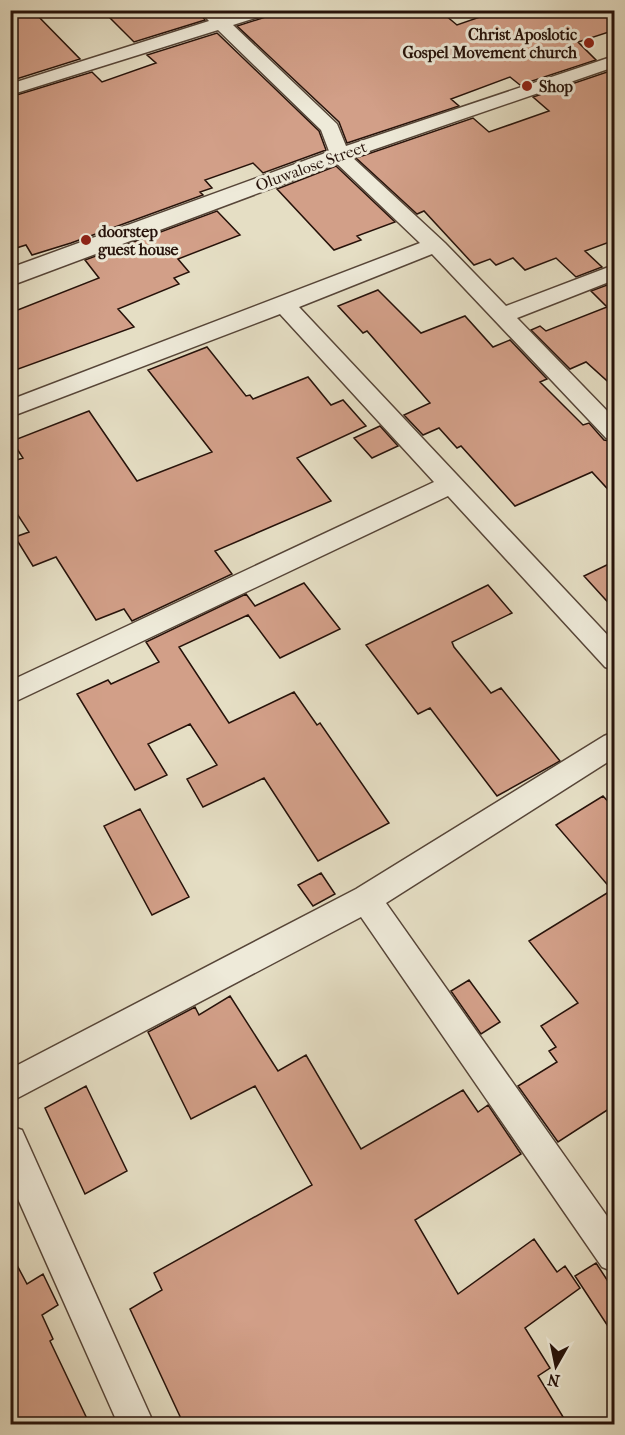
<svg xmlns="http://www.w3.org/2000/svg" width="625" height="1435" font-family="'IM FELL French Canon',serif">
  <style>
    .building { fill: #d29f88; stroke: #26120a; stroke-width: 1.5 }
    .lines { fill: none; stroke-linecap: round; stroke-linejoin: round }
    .minor-casing { stroke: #564538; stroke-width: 3 }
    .tertiary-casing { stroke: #564538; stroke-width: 3 }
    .minor { fill: #eeead9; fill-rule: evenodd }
    .tertiary { fill: #eeead9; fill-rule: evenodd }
    .poi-dot { fill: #8f2418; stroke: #eeead9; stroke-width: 2 }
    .labels { text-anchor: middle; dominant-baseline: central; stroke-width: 6; stroke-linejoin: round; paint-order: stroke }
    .far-poi-label { font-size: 16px; font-weight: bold; fill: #26120a; stroke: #eeead9; text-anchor: start }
    .far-street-label { font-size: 16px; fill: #26120a; stroke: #eeead9 }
  </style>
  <rect width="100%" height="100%" fill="#e5dec4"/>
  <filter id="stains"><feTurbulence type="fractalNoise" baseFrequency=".00333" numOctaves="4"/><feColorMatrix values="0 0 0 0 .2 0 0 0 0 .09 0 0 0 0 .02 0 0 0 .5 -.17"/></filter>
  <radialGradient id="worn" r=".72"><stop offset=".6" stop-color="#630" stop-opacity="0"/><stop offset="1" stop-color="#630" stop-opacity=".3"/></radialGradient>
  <path class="building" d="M10,10h22l48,49 -70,22z
    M102,10h95l8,10 -71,22z
    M272,10h167l18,15 43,-15h115v20l-37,12 18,18 -76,25 -10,-8 -59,22 8,7 -112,37 -8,-21 -102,-96 32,-10z
    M217,33l102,98 7,19 -63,23 -10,-10 -48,17 7,8 -12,4 3,3 -132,48 -39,12 -6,-10 -16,5v-153l82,-25 10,10 54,-19 -9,-8z
    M610,71l5,3v166l-30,11 17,16 -26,10 -20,-19 -31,12 -12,-12 -17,7 -6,-6 -16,6 -50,-54 -7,3 -61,-56 117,-40 16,14 60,-21 -16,-14z
    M336,166l59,56 -38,14 4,4 -27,10 -57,-61z
    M217,211l23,24 -62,24 11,13 -15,6 5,6 -61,25 16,18 -124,45v-59l89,-35 -14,-18z
    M615,282v106l-29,-26 -16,7 -39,-39 9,-4 6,5 61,-24 -16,-16z
    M378,290l43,43 44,-17 28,31 17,-7 37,39 -7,3 43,43 6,-2 15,17 11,2v55l-23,-25 -77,34 -54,-60 -4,2 -18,-20 -16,7 -19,-20 26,-12 -63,-72 -4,2 -25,-27z
    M207,347l39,49 4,-1 3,4 55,-22 23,28 12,-5 23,26 -69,32 34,43 -116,50 17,23 -100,47 -8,-12 -28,11 -40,-63 -23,9 -18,-29 14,-5 -19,-29v-41l13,-4 -11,-17 77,-30 48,70 75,-29 -64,-82z
    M380,426l18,20 -26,12 -18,-20z
    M615,561v49l-31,-34z
    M304,583l36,46 -60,29 -32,-43 -69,32 50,76 65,-31 23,33 3,-2 69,100 -71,38 -54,-83 -61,29 -16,-28 30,-14 -27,-41 -42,20 19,31 -32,15 -58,-96 31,-14 3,4 48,-22 -13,-20 100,-48 9,12z
    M488,585l24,28 -60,29 2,5 37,46 10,-5 59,73 -63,35 -67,-88 -12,6 -52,-69z
    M603,796l12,13v296l-57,37 -40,-56 39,-24 -8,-11 7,-4 -15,-21 37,-23 -49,-62 83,-51 -56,-65z
    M140,809l49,88 -37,18 -48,-89z
    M321,873l14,21 -22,12 -15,-21z
    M469,980l31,42 -19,12 -30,-43z
    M230,996l48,75 28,-16 55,94 102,-59 15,22 10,-7 33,49 -106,66 43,74 76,-55 23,33 8,-6 15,22 -55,40 25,40 -12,8 30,49h-384l-54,-116 32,-19 -8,-17 158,-88 -57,-99 -64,33 -43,-87 47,-25 4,8z
    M86,1086l41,85 -42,23 -40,-86z
    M10,1252l17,32 16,-10 15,31 -16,10 11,24 -3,2 40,84h-80z
    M596,1263l19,29v45l-40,-61z"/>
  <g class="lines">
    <defs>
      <path id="minor" d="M199,10h19l6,6 18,-6h28l-2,4 -35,11 104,99 9,22 268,-90v11l-262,90 93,86 61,63 108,-41v15l-97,38 97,100v22l-8,-2 -174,-184 -133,53 315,335v28l-9,-3 -157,-171 -438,208v-23l424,-199 -154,-168 -270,103v-17l410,-157 -88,-84 -11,-29 -103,-100 -208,65v-11l199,-63z
        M614,732v26l-228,145 228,323v46l-12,-5 -241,-350 -351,185v-33l346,-180 248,-153z
        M10,1126l12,4 132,294h-36l-108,-243z"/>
      <path id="tertiary" d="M339,148l8,2 4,5 -4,5 -337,126v-18z"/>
    </defs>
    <use href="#minor" class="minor-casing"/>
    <use href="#tertiary" class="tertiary-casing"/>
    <use href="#minor" class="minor"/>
    <use href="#tertiary" class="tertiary"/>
  </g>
  <g class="poi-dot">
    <circle cx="589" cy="43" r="6"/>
    <circle cx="527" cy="86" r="6"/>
    <circle cx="86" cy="240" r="6"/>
  </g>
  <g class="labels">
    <g class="far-poi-label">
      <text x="577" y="34" text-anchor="end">Christ Aposlotic<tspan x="577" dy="18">Gospel Movement church</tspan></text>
      <text x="539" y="86">Shop</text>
      <text x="98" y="231">doorstep<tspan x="98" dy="18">guest house</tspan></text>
    </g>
    <g class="far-street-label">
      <text transform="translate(311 166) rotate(-20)">Oluwalose Street</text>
    </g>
  </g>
  <rect width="625" height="1435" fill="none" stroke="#e5dec4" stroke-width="36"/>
  <rect x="12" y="12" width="601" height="1411" fill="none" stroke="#26120a" stroke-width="3"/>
  <rect x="18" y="18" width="589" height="1399" fill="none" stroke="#26120a" stroke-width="1.5"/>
  <g transform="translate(556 1366) rotate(189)" stroke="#eeead9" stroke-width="4.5" paint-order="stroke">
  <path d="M0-4.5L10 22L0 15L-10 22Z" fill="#26120a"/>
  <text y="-9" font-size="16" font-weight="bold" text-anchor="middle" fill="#26120a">N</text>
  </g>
  <rect width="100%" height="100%" filter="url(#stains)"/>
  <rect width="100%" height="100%" fill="url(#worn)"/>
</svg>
